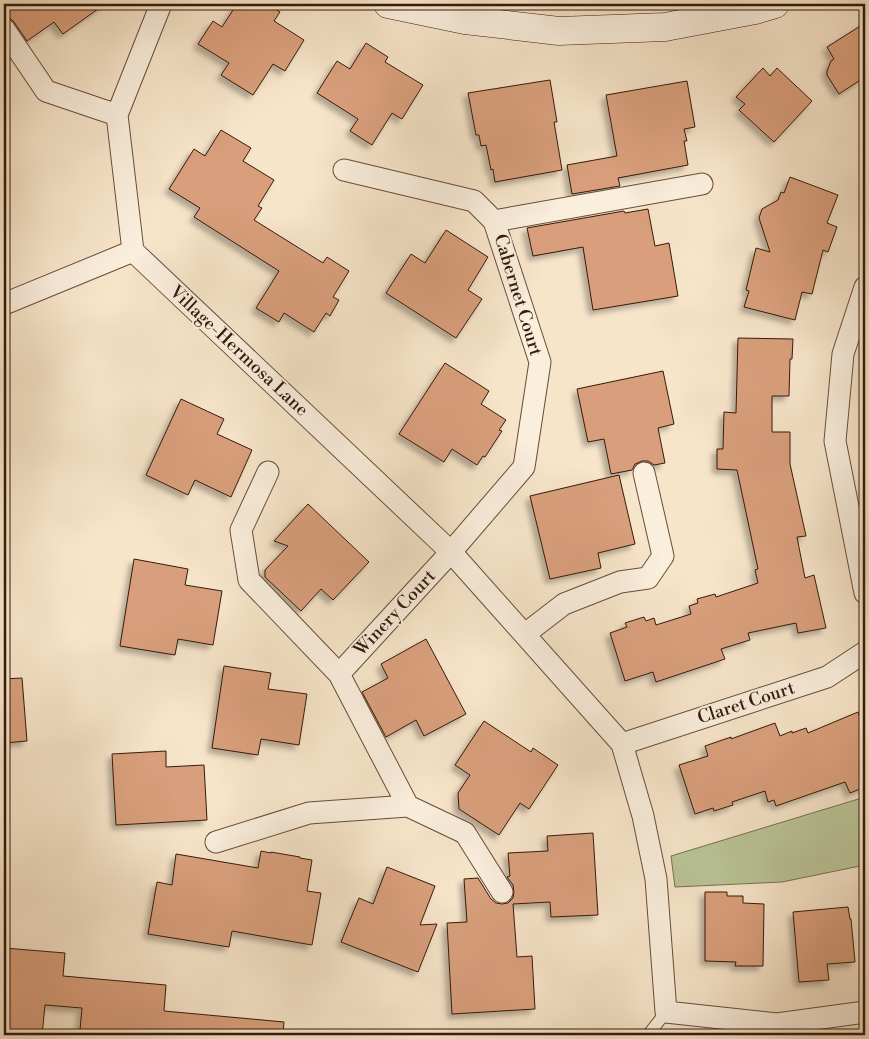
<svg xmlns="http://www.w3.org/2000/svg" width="869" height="1039" font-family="'Libre Bodoni',serif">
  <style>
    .green { fill: #bac598; stroke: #787050 }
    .building { fill: #d99f7c; stroke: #351a09; filter: url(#shadow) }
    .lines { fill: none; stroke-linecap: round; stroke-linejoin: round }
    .lane-casing { stroke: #664d39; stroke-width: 13 }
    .street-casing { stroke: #664d39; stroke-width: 23 }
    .secondary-casing { stroke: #351a09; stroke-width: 29 }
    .lane { stroke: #faeedd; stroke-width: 11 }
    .street { stroke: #faeedd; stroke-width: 21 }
    .secondary { stroke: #faeedd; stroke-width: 28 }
    .labels { text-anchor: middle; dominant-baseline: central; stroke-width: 4; stroke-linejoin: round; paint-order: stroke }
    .street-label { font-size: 18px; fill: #351a09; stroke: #faeedd }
  </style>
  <defs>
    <filter id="shadow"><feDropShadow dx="-4.5" dy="4.5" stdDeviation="2.5" flood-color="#0004"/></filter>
  </defs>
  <rect width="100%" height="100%" fill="#f7e5ca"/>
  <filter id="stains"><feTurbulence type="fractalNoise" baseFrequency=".004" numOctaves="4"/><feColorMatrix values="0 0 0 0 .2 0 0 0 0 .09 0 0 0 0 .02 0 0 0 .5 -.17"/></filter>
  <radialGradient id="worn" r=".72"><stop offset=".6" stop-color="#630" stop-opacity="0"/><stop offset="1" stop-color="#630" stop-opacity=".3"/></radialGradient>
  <path class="green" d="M865,797v68l-83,17 -107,5 -4,-31z"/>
  <path class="building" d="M4,4h101l-42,30 -9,-12 -27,19 -13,-19 -4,-4 -6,-1z
    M237,4h30l13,8 -6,9 30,19 -19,31 -12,-7 -20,31 -32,-20 8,-12 -31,-19 15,-23 9,6z
    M865,23v54l-26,17 -12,-19v-4l4,-10 3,-2 -7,-12z
    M366,43l22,14 -3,5 38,23 -21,34 -10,-6 -20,32 -22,-14 8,-12 -41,-26 20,-32 13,8z
    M763,68l7,8 7,-8 35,33 -38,41 -35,-32 6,-6 -9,-7z
    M550,80l7,42h-3l8,48 -67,12 -2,-13 -2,1 -5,-25 -5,1 -2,-11h-3l-8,-42z
    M687,81l8,46 -11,2 3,12h-3l4,24 -70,13 2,8 -48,8 -5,-29 50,-9 -11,-61z
    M221,130l30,18 -8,13 31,19 -16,26 4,2 -8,12 69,43 4,-6 22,14 -16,26 6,3 -9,16 -4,-3 -12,19 -30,-19 -5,9 -23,-14 23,-37 -85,-54 6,-9 -31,-19 25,-40 11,7z
    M790,177l48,18 -11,28 10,4 -9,25 -5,-2 -11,44 -10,-2 -7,28 -51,-13 5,-16 -3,-1 10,-42 14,4 -11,-34 3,-9 16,-9 3,-8 3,1z
    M648,209l7,37 14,-3 9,53 -85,14 -10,-63 -50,9 -6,-28 97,-17 1,2z
    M446,230l42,27 -20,33 14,9 -26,39 -70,-45 25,-39 14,9z
    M738,338l55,1 -1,20h-2l-1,37h-17v36h18v32l16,72 -9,1 8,41 9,-3 12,53 -28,5 -2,-10 -48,10 2,7 -29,9 4,10 -69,23 -3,-10 -28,9 -15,-48 17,-6 -2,-4 19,-6 2,4 8,-3 2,7 35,-11 -2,-8 9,-3 -1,-4 18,-5 1,3 42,-14 -3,-13 3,-1 -21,-99 -20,-1v-20h6l1,-37 12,1z
    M445,363l44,28 -8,13 25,16 -7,10 3,1 -17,26 -2,-1 -6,9 -25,-16 -8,13 -45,-28z
    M663,371l11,53 -16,4 7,35 -11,2 -6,-4h-6l-7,3 -3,6 -21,4 -7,-35 -16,3 -11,-53z
    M181,399l43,20 -7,15 35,16 -21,47 -36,-17 -7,15 -42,-20z
    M619,475l16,69 -37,9 3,15 -51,11 -20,-83z
    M308,504l61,58 -36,38 -12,-11 -20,22 -36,-34v-7l23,-24 -14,-5z
    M134,559l54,10 -3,16 37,6 -9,54 -35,-6 -3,16 -55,-9z
    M426,639l40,75 -42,22 -8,-16 -30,17 -24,-45 26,-14 -7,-14z
    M224,666l47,7 -3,16 39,5 -8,51 -38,-6 -3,16 -46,-7z
    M22,678l5,63 -23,2v-64z
    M858,712l7,18v57l-15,6 -5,-11 -69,24 -2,-6 -6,2 -3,-11 -33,11 1,3 -19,6 -1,-3 -18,6 -16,-49 29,-9 -3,-10 26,-9v2l44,-16 5,13 12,-5v2l14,-5 2,5z
    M484,721l47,31 2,-4 25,17 -29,44 -9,-6 -21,32 -40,-26 -1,-16 12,-18 -15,-10z
    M166,751v16l38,-2 3,55 -91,5 -4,-71z
    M593,833l5,82 -47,2 -1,-15 -37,2 4,53 15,-1 3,53 -83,5 -5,-91 20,-1 -3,-43 14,-1 13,21 5,4 6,1 6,-1 5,-5 1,-6 -1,-7 -6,-8 3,-1 -2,-23 40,-2 -1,-15z
    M261,851l10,2v-1l29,5v1l12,2 -5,31 14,2 -9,52 -80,-14 -3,16 -81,-13 9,-52 15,3 4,-31 82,14z
    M387,867l48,19 -15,39 17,-1 -19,48 -77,-30 18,-44 14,6z
    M705,892h22v4h16v7l21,1 -1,62h-28l1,-4 -31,-1z
    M848,907l2,12h1l4,43 -28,2 2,16 -30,2 -6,-70z
    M4,948l61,5 -2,23 103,9 -2,26 120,11 -1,13h-179v-3l-24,-2 2,-22 -37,-3 -3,30h-38z"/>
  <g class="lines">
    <defs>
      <path id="lane" d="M648,1035l18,-23"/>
      <path id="street" d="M161,4l-44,111 16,136 318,301 171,192 21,72 13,63 10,133 111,12 88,-12
        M4,29l42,62 71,24
        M494,221l208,-37
        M865,287l-22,67 -8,87 30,152
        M4,304l129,-53
        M268,472l-27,58 8,50 90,94 69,132 57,27 37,59
        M525,634l39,-30 56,-22 28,-4 15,-22 -19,-83
        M339,674l112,-122 73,-85 16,-105 -46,-141 -20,-20 -130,-31
        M622,744l205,-67 38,-25
        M216,842l93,-29 99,-7"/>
      <path id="secondary" d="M388,4l77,16 94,11 106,-4 90,-17 20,-6"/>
    </defs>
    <use href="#lane" class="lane-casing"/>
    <use href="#street" class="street-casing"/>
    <use href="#secondary" class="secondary-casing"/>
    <use href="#lane" class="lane"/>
    <use href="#street" class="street"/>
    <use href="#secondary" class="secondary"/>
  </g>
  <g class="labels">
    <g class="street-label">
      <text transform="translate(518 295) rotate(73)">Cabernet Court</text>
      <text transform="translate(239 351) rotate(43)">Village-Hermosa Lane</text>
      <text transform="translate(395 613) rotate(-47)">Winery Court</text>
      <text transform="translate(746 703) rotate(-18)">Claret Court</text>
    </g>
  </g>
  <rect width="869" height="1039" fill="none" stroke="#f7e5ca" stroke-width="20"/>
  <rect x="5" y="5" width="859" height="1029" fill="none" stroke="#351a09" stroke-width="2.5"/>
  <rect x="10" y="10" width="849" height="1019" fill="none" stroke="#351a09"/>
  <rect width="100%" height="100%" filter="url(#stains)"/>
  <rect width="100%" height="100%" fill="url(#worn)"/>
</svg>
